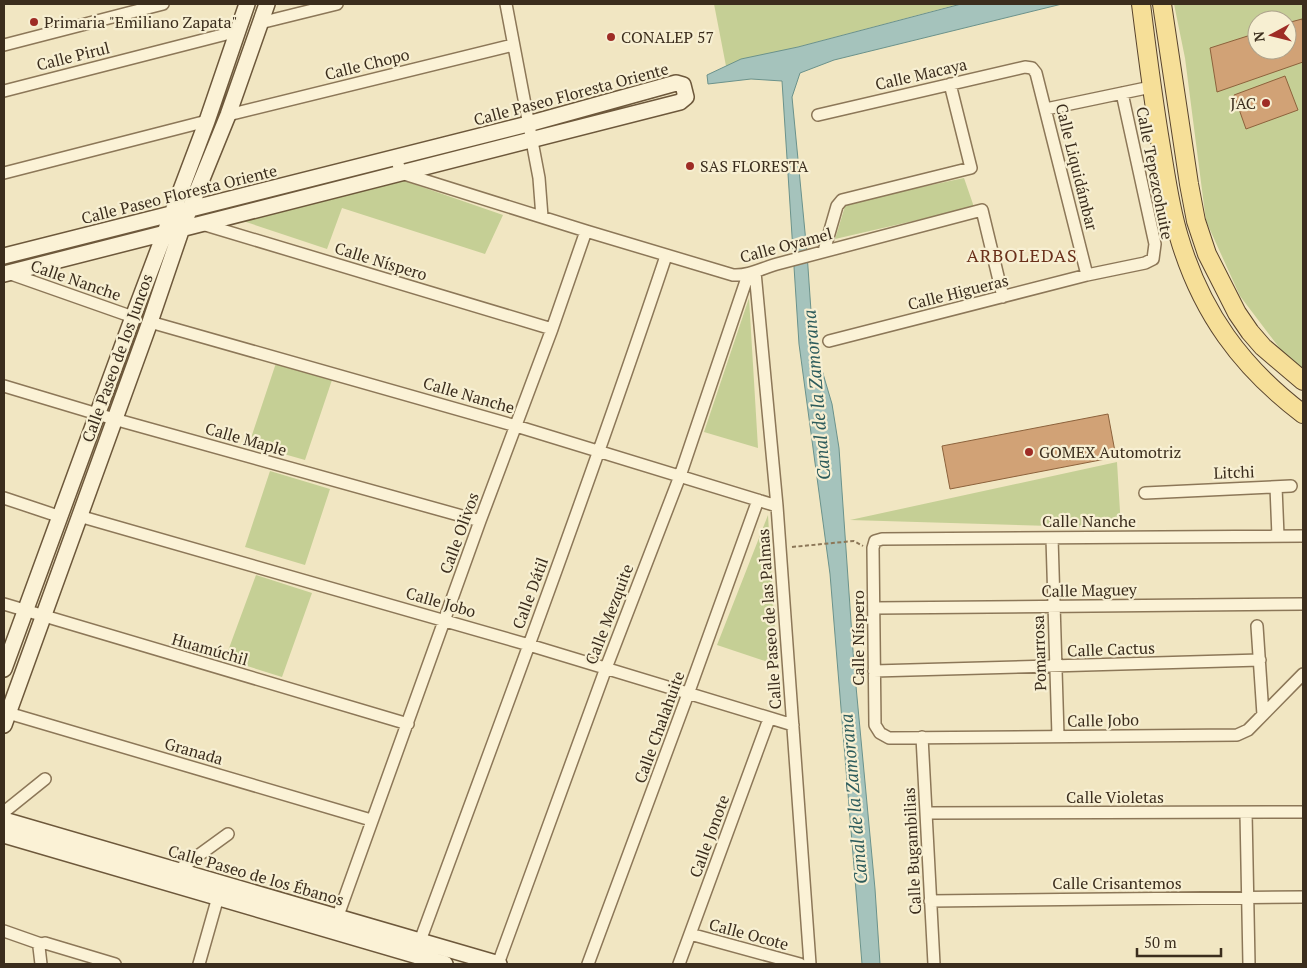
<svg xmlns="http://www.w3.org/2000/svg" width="1307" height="968" font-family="'PT Serif',serif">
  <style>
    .green { fill: #c5cf95; fill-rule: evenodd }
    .water { fill: #a5c3bc; stroke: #6b928b }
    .building { fill: #d1a276; stroke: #8c623c }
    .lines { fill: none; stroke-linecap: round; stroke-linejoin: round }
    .street-casing { stroke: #8c7758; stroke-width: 14 }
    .secondary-casing { stroke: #6d583b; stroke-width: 18 }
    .primary-casing { stroke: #59442d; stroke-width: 20 }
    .path { stroke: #8c7758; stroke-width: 2; stroke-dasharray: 4 2.5; stroke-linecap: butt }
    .street { stroke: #fbf2d6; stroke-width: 11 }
    .secondary { stroke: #fbf2d6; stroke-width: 15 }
    .primary { stroke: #f6df98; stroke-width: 18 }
    .poi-dot { fill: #9e2c25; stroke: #f7efd2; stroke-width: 2 }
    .labels { text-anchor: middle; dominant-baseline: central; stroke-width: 4.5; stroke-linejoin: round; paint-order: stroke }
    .poi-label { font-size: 16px; fill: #3b2d1d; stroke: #f7efd2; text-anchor: start }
    .street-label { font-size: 16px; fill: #3b2d1d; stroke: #f7efd2 }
    .neighbourhood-label { font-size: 18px; letter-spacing: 1px; fill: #6a301a; stroke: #f7efd2 }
    .water-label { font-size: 18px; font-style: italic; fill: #2c5b5b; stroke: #f7efd2 }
  </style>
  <rect width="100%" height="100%" fill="#f1e6c2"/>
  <path class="green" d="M714,4h245l-233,62z
    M1174,4h129v365l-19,-15 -44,-58 -34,-75 -21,-163zM1257,20h30v30h-30z
    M964,178l10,29 -139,32 11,-36z
    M399,179l104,36 -18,39 -143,-46 -15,41 -90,-30z
    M749,298l9,150 -54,-16z
    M276,363l56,17 -27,80 -56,-16z
    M1117,462l4,66 -271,-8z
    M270,471l60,18 -25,76 -60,-18z
    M768,515l9,150 -60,-20z
    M256,575l56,18 -30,84 -57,-18z"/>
  <path class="water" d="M961,4h101l-228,56 -34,13 -8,24 15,156 6,87 19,64 7,44 15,217 21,224 5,75h-18l-32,-390 -31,-230 -17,-263 -31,-2 -43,5 -1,-9 34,-16 57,-12z"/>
  <path class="building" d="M1302,19l1,4v39l-86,30 -7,-44 47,-15v17h30v-27z
    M1285,76l13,34 -52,19 -12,-34z
    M1108,414l8,43 -166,32 -8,-43z"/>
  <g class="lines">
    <defs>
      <path id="street" d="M506,4l33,174 3,39
        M260,23l77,-19
        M4,45l159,-41
        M4,91l234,-60
        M1046,109l105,-22
        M228,115l285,-70
        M818,115l207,-48 7,1 4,5 51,202
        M396,158l5,15 185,58 147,44c17,1 29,-7 44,-11l205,-54 21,87
        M4,173l203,-52
        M202,224l350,105
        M824,251l13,-45 5,-6 129,-32 -21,-84
        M755,272l22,234 33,458
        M8,273l125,44
        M150,322l366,104 261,80
        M829,341l258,-66 58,-12 8,-4 2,-15 -33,-151
        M4,386l110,33 366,102
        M1276,487l2,49
        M1145,493l146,-7
        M4,498l57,19
        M79,516l450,129 264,80
        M1303,536l-421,3 -7,2 -2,7 2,177 5,8 9,5 348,-3 11,-5 55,-56
        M1052,538l6,198
        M4,604l404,120
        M875,608l428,-4
        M1257,626l6,89
        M874,671l386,-11
        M8,713l363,107
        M922,737l12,227
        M4,812l41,-33
        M926,813l377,-1
        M1246,813l3,151
        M177,871l51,-37
        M930,901l373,-4
        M335,924l145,-403 72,-192 34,-98
        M4,931l37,13 4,-1 70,21
        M690,934l110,30
        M420,941c84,-228 169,-455 246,-685
        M41,944l-2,3 2,17
        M199,964l19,-67
        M498,964l108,-296 74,-192 68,-201
        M588,964l100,-270 70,-194
        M679,964l90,-245"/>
      <path id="secondary" d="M4,256l524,-132 148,-41 7,2 3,12 -6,5 -676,172
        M4,669l129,-352 74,-196 40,-117
        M4,725l146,-403 32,-94 46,-113 39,-111
        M4,820l495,144
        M4,835l441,129"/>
      <path id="primary" d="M1141,4c6,48 12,95 20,143 5,30 9,61 18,90 22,75 62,130 124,177
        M1162,4l27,180 7,37 11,33 30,59 13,19 13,15 40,34"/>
    </defs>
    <use href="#street" class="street-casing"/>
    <use href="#secondary" class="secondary-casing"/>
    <use href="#primary" class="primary-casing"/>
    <path class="path" d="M792,547l62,-6 9,5"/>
    <use href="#street" class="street"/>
    <use href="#secondary" class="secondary"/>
    <use href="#primary" class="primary"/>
  </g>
  <g class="poi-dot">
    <circle cx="34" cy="22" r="5"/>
    <circle cx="611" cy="37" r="5"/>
    <circle cx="1266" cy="103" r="5"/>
    <circle cx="690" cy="166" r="5"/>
    <circle cx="1029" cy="452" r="5"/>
  </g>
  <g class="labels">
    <g class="poi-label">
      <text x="44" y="22">Primaria "Emiliano Zapata"</text>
      <text x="621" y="37">CONALEP 57</text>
      <text x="1256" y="103" text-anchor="end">JAC</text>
      <text x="700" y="166">SAS FLORESTA</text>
      <text x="1039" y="452">GOMEX Automotriz</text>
    </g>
    <g class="street-label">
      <text transform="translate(73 56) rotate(-14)">Calle Pirul</text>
      <text transform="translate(367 64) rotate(-14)">Calle Chopo</text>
      <text transform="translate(921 74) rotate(-13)">Calle Macaya</text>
      <text transform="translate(571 94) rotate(-15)">Calle Paseo Floresta Oriente</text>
      <text transform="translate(1077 167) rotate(76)">Calle Liquidámbar</text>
      <text transform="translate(1155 173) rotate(79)">Calle Tepezcohuite</text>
      <text transform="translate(179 194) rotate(-14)">Calle Paseo Floresta Oriente</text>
      <text transform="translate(786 245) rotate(-15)">Calle Oyamel</text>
      <text transform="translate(381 261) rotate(17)">Calle Níspero</text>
      <text transform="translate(76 280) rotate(19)">Calle Nanche</text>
      <text transform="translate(958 292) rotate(-14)">Calle Higueras</text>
      <text transform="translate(117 358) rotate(-70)">Calle Paseo de los Juncos</text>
      <text transform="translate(469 395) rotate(16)">Calle Nanche</text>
      <text transform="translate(246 439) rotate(16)">Calle Maple</text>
      <text transform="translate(1234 472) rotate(-2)">Litchi</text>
      <text x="1089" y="521">Calle Nanche</text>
      <text transform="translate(459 533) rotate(-70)">Calle Olivos</text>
      <text transform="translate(1089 590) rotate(-1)">Calle Maguey</text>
      <text transform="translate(530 593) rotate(-70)">Calle Dátil</text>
      <text transform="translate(441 602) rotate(16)">Calle Jobo</text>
      <text transform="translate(609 614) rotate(-69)">Calle Mezquite</text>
      <text transform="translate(769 619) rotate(-94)">Calle Paseo de las Palmas</text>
      <text transform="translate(858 638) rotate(-90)">Calle Níspero</text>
      <text transform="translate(210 649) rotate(16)">Huamúchil</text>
      <text transform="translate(1111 649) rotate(-2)">Calle Cactus</text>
      <text transform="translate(1039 653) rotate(-92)">Pomarrosa</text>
      <text transform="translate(1103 720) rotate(-1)">Calle Jobo</text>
      <text transform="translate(659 727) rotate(-70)">Calle Chalahuite</text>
      <text transform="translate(194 751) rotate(16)">Granada</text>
      <text x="1115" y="797">Calle Violetas</text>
      <text transform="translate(709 836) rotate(-70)">Calle Jonote</text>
      <text transform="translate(912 851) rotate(-93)">Calle Bugambilias</text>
      <text transform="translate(256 875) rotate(16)">Calle Paseo de los Ébanos</text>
      <text x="1117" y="883">Calle Crisantemos</text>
      <text transform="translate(749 934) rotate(15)">Calle Ocote</text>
    </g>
    <g class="neighbourhood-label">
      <text x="1022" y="255">ARBOLEDAS</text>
    </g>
    <g class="water-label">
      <text transform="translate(816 395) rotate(-95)">Canal de la Zamorana</text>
      <text transform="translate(853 799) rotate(-95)">Canal de la Zamorana</text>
    </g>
  </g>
  <rect width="1307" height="968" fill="none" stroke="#3b2d1d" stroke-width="10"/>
  <g transform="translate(1272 35) rotate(263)"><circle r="24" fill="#f7efd2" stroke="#aca18a"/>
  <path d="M0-4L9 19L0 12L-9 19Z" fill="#9e2c25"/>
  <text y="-8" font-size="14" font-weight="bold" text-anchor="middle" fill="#3b2d1d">N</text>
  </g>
  <path d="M1137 948v8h84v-8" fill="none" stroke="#3b2d1d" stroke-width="2.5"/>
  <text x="1144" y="948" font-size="15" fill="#3b2d1d" stroke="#f7efd2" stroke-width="4" paint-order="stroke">50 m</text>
</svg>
